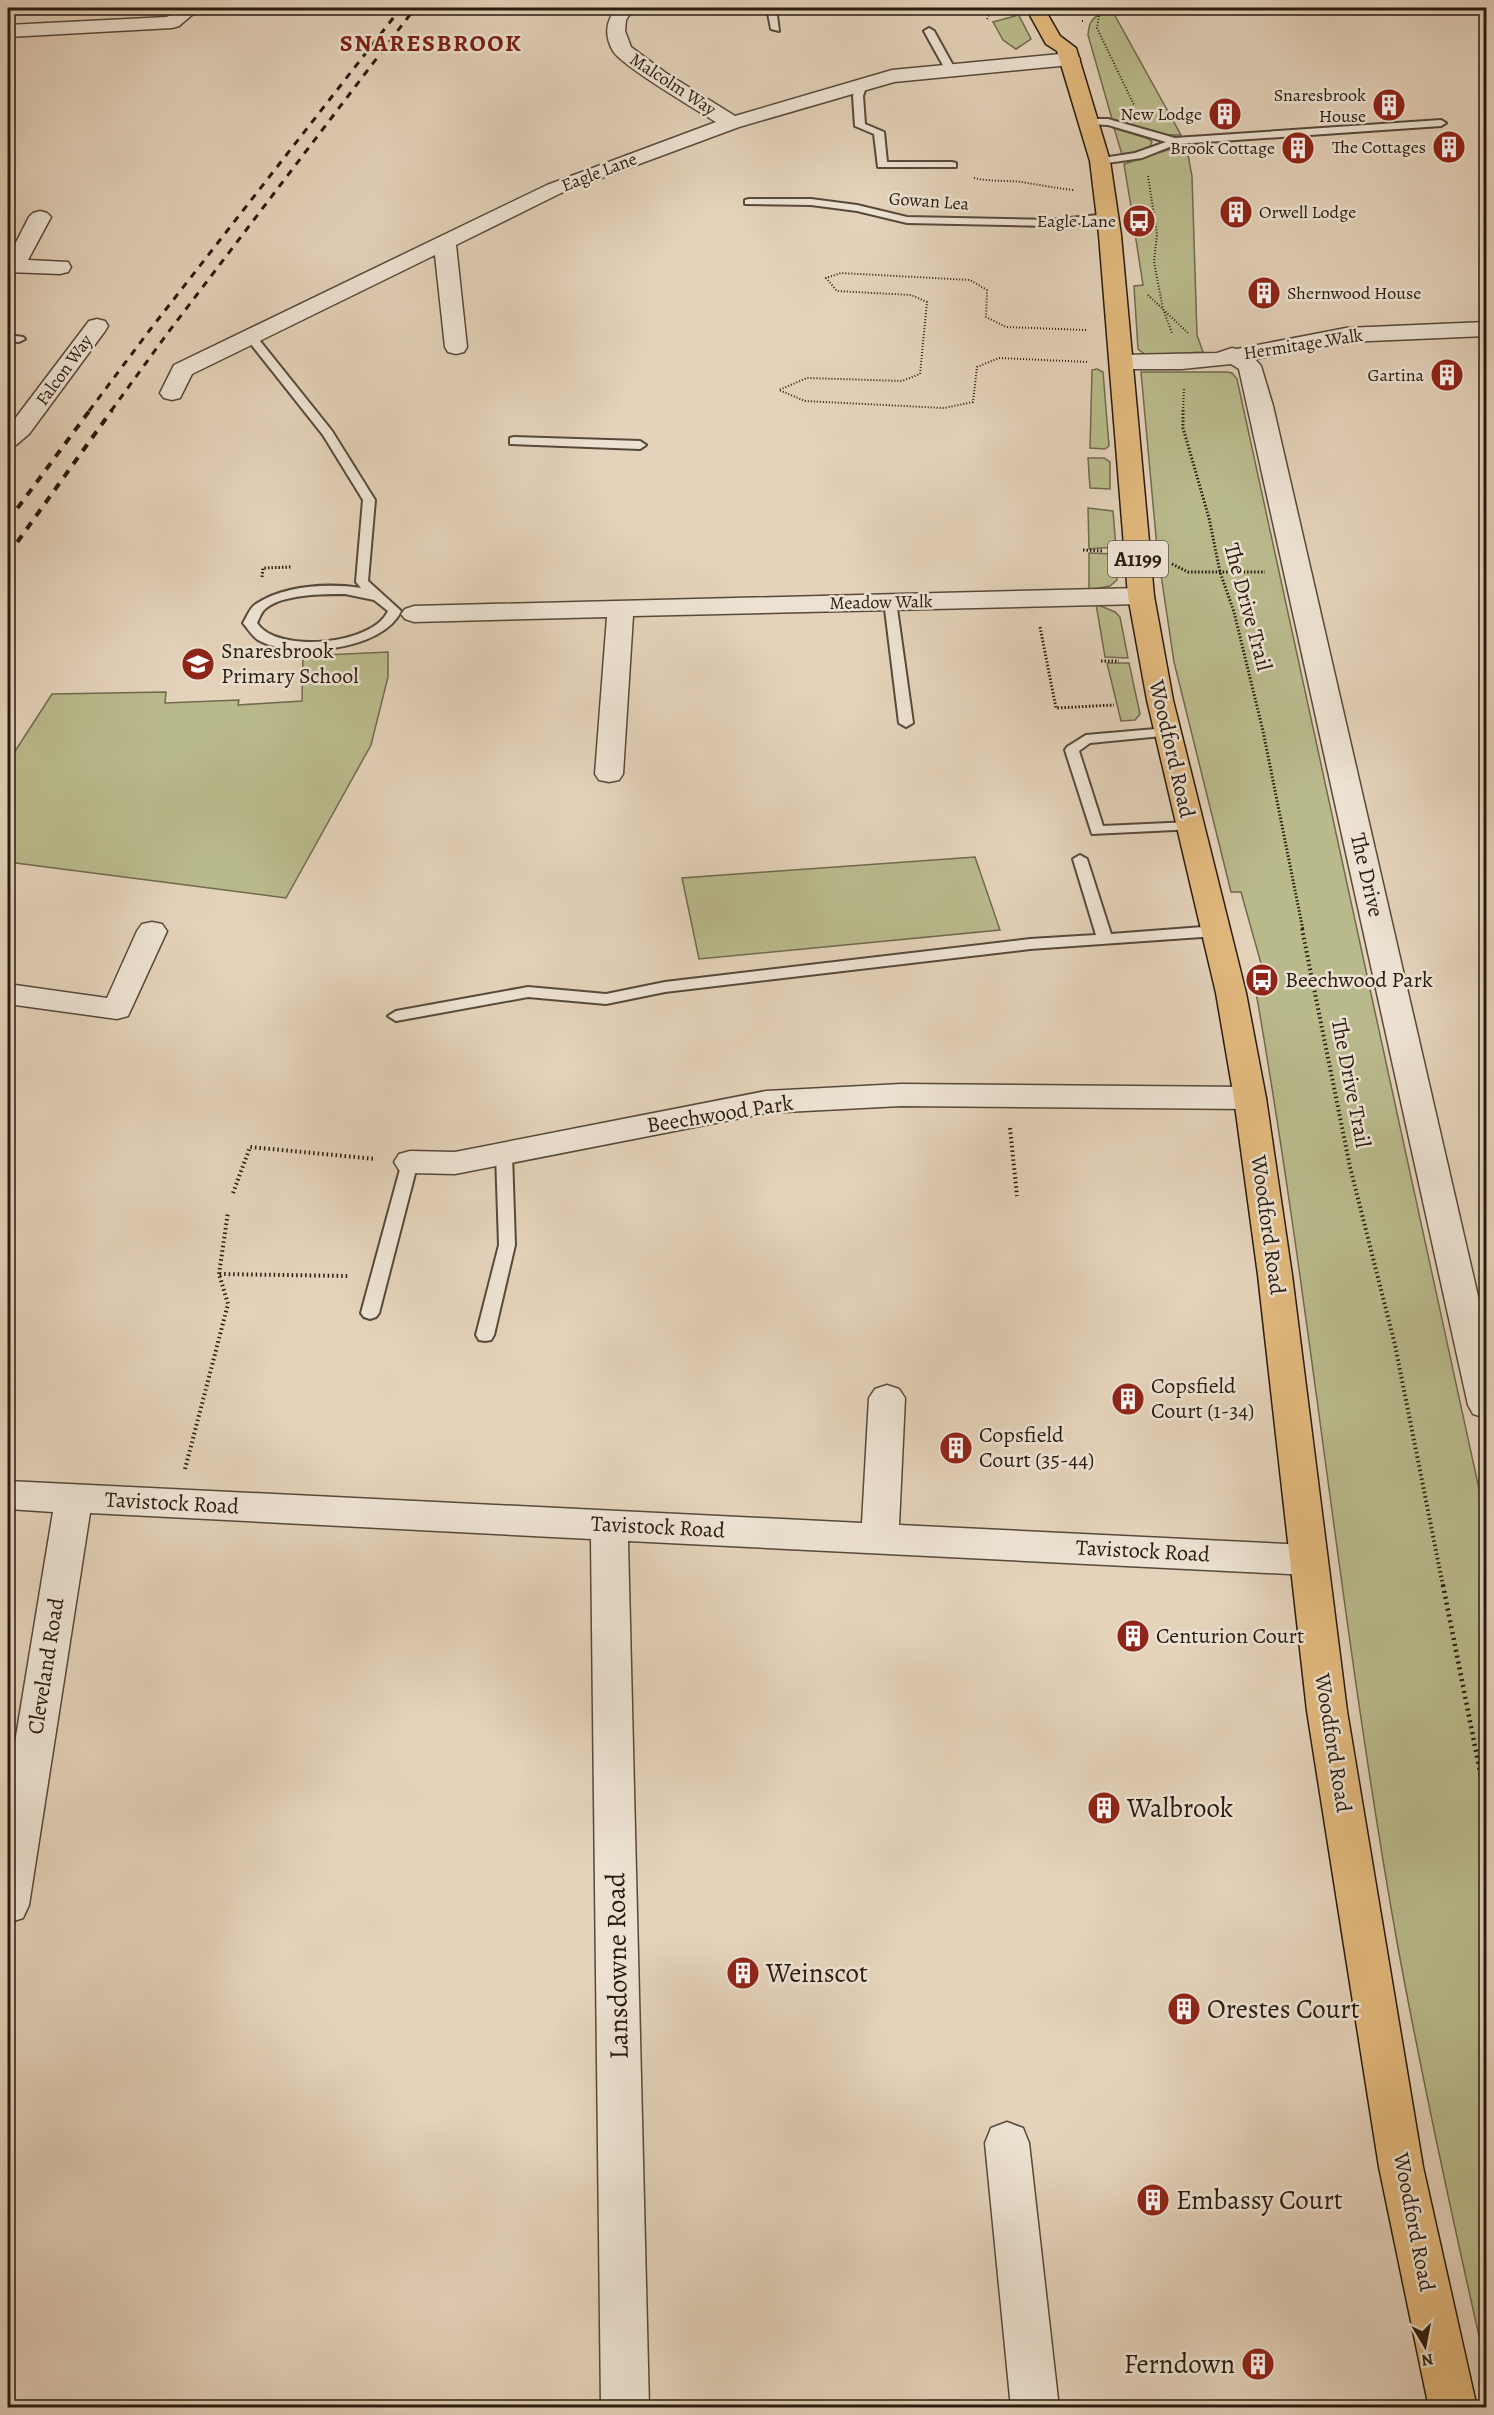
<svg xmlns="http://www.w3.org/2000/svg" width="1494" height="2415" font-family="Alegreya,serif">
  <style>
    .green { fill: #b9ba8c; stroke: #706a4e; stroke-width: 1.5 }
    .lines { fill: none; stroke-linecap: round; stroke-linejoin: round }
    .lane-casing { stroke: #57493a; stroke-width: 4 }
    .street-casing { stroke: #57493a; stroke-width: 3 }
    .secondary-casing { stroke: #281b0f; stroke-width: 3 }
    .primary-casing { stroke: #281b0f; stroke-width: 3 }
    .path-far3 { stroke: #281b0f; stroke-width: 2; stroke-dasharray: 1 2; stroke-linecap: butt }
    .path-far2 { stroke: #281b0f; stroke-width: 3; stroke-dasharray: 1.5 2; stroke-linecap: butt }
    .path-far1 { stroke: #281b0f; stroke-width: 4; stroke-dasharray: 1.5 3; stroke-linecap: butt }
    .path { stroke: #281b0f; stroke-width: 4.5; stroke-dasharray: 2 4; stroke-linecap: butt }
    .lane { fill: #ede2d2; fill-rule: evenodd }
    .street { fill: #ede2d2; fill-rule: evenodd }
    .secondary { fill: #ede2d2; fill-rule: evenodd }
    .primary { fill: #e2b97d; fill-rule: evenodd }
    .rail-far1 { stroke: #281b0f; stroke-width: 3; stroke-dasharray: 7 7; stroke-linecap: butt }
    .rail { stroke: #281b0f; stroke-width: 4; stroke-dasharray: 8 8; stroke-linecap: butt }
    .labels { text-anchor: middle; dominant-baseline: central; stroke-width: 5; stroke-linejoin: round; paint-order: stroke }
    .far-street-label { font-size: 18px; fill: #281b0f; stroke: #ede2d2 }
    .far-poi-label { font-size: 18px; fill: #281b0f; stroke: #ede2d2; text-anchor: end }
    .shield { fill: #ede2d2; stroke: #63574a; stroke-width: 1.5 }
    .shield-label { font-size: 21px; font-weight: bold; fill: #281b0f }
    .street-label { font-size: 22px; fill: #281b0f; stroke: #ede2d2 }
    .poi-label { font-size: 22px; fill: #281b0f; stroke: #ede2d2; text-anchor: start }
    .far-district-label { font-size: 24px; font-weight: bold; letter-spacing: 1.5px; fill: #7a1f14; stroke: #ede2d2 }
    .near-poi-label { font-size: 27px; fill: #281b0f; stroke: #ede2d2; text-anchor: start }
    .near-street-label { font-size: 27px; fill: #281b0f; stroke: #ede2d2 }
  </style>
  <rect width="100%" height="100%" fill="#e4d2ba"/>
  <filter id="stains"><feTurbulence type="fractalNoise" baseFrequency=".00333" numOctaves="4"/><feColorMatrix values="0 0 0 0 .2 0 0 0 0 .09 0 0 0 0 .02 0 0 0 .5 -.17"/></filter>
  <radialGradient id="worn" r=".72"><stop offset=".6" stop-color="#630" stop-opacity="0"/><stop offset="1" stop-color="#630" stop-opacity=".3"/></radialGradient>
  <path class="green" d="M1009,8h6l16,31 -15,10 -13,-9 -10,-18 22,-6z
    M1101,14h13l67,121h-20l-49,-16 -24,-84c1,-11 2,-16 13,-21z
    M1114,128l35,11 3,3 -3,6 -26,10z
    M1186,144l6,32 5,159 6,17 -57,3 -8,-6 -4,-63 9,-1 -9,-58 9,-4 -1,-5 -6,-1 -4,-4 -8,-49z
    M1097,369l6,3 6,74 -4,3 -15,-1 2,-78z
    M1141,372h86l5,1 5,6 249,1142v846c-32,-141 -63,-283 -89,-425 -56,-315 -86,-634 -141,-950h13l-28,-100h-10l-57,-230 -17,-114z
    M1088,458h16l6,4v27l-20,-1z
    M1088,508l25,3 3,36 -27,2z
    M1089,553l27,1 1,26 -7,6 -21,4z
    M1096,604l19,8 5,5 8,41 -23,-1z
    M388,652v25l-17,68 -85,153 -278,-36v-100l44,-68 114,-2 -1,11 74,-3 -1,5 64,-4 1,-45z
    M1107,663h22l11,51 -5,6 -14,1z
    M975,857l25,73 -301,29 -17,-81z"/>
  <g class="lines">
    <defs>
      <path id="lane" d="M767,8h9l3,23 -8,-2z
        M929,28l5,3 21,38 -2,2 -8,-2 -21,-38z
        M862,81l5,3 -4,12 2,28 19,8 3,30h65l4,1v4h-78l-4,-33 -19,-8 -2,-30 4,-12z
        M1090,119h18l67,19 266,-18 5,3 -5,3 -264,18 -35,14 -42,6 -5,-3 1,-2 39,-6 31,-11 -58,-17 -22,-1 -1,-2z
        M749,199h62l46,6 50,12 144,3 57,-6 5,3 -5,3 -57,6 -144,-3 -50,-12 -46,-6 -66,-1v-4z
        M8,335l15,2 2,2 -6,3 -11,-1z
        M252,335l4,1 76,95 43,69 -7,81 33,30c-17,39 -108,49 -143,29 -6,-4 -10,-11 -15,-17 4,-6 7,-16 13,-19 28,-19 73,-21 105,-16l-5,-6 7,-82 -40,-65 -77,-97zM345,594l29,6 14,11c-15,34 -111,43 -131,12 2,-4 4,-10 7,-13 16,-16 60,-16 81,-16z
        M514,437l126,4 6,4 -6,4 -130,-5v-6z
        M890,597l6,4 17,122 -7,4 -7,-4 -15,-122z
        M1167,728l5,1 2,3 -2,3 -82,8 -11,8 24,75 87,-4 5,1 2,3 -2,3 -103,5 -27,-84 2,-3 19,-12z
        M1080,855l7,4 24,75 105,-8 7,5 -7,5 -186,13 -365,43 -59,12 -78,-7 -132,24 -8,-5 8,-5 132,-24 78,7 59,-12 365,-43 66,-4 -23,-76z
        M504,1148l6,2 2,4 3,91 -21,90 -3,5 -6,1 -6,-1 -3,-5 23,-90 -3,-91 2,-4z
        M410,1156l6,2 2,4 -39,151 -3,4 -6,2 -6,-2 -3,-4 41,-151 2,-4z"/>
      <path id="street" d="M180,8h20l-21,18 -7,2 -164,9v-12l159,-8z
        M616,8h18l-8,12 -1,11 6,16 35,26 69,43 157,-46 178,-17 7,2 3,4 -3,4 -7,2 -176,17 -155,45 -178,66 -105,52 11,102 -3,5 -8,2 -8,-2 -3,-5 -10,-92 -243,119 -12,24 -8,2 -8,-2 -4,-5 14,-28 373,-180 169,-63c-19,-12 -94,-56 -103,-71 -9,-16 -7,-29 3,-43z
        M40,211l7,2 4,4 -23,43 40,2 3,5 -3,5 -8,2 -52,-2v-14l21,-41 4,-4z
        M97,319l8,2 3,5 -3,5 -76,103 -13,11 -8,2v-19l81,-107z
        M1486,322v14l-140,6 -91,17 6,7 12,40 213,925v87l-13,-4 -5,-9 -229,-1036 -8,-5 -49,5h-61l-8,-2 -3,-5 3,-5 8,-2 96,-2 15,-5 5,1 109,-21z
        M1141,588l9,3 4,5 -4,5 -9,3 -508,12 -10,158 -4,6 -10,2 -10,-2 -4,-6 12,-157 -193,5 -9,-3 -4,-5 4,-5 9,-3z
        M152,922l10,2 5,7 -39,85 -11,3 -109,-15v-20l99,14 30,-67 5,-7z
        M901,1084l349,3 11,3 5,8 -5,8 -11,3 -349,-3 -135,7 -311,61 -45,-1 -11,-3 -5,-8 5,-8 11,-3 45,1 311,-61z
        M887,1385l12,4 6,9 -6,127 409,20 13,5 6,10 -6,10 -13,5 -680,-34 21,867h-48l-10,-869 -501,-26 -61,392 -6,13 -15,5v-138l45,-273 -45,-3v-28l854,42 7,-125 6,-9z
        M1007,2122l16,6 6,15 30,265h-48l-26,-265 6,-15z"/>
      <path id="secondary" d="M1027,8h31l-2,4h-27z"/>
      <path id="primary" d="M1026,8h18l16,28 16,12 34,113 11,74 33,361 19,104 73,293 20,105 26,177 55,436 76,456 54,241h-48l-50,-241 -72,-456 -49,-436 -24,-177 -18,-105 -69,-293 -19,-104 -29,-361 -9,-74 -33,-110 -11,-7z"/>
    </defs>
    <use href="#lane" class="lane-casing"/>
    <use href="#street" class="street-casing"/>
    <use href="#secondary" class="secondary-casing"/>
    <use href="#primary" class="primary-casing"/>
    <path class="path-far3" d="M1316,8h33
      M1100,10l-3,18 37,77
      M987,19l4,-9 -2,-2
      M1082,21h3
      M1148,176l9,58 -3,28 9,47 9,24
      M974,178c16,4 32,2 48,4 17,3 34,6 52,8
      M1148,295l40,38
      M1086,330l-80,-3 -20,-10 1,-27 -17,-10 -129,-7 -15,5 11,13 74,4 16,7 -7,72 -18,7 -95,-3 -28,12 26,11 139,7 29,-6 4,-35 22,-9 90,4
      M1183,411l1,-23"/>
    <path class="path-far2" d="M1183,410v18l26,90 11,54 14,40 29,119 40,199
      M1083,550l21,1
      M1172,564l16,8h77
      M262,577l1,-9 28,-1
      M1040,627l16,81 58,-3
      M1101,661h18"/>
    <path class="path-far1" d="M1302,929l48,238 45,178 48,241
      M1010,1128l7,68
      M233,1193l17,-46 126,12
      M219,1274l9,-62
      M185,1469l43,-165 -9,-30 130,2"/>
    <path class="path" d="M1443,1585l43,217"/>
    <use href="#lane" class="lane"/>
    <use href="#street" class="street"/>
    <use href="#secondary" class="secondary"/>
    <use href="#primary" class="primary"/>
    <path class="rail-far1" d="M89,411l60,-80 252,-323
      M111,411l56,-77 248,-326"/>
    <path class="rail" d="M8,521l82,-111
      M8,555l104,-145"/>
  </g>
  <defs>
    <symbol id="building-disc" viewBox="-11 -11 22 22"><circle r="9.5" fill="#8f2418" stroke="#ede2d2"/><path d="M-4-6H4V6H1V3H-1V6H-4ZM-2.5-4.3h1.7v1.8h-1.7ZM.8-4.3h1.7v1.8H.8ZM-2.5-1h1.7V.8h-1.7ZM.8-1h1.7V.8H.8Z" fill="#fff"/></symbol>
    <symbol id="bus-disc" viewBox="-11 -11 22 22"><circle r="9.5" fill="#8f2418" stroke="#ede2d2"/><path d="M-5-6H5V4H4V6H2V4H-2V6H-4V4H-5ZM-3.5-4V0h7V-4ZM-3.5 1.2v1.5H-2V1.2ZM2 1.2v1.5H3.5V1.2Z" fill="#fff"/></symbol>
    <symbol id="school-disc" viewBox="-11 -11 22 22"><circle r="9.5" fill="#8f2418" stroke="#ede2d2"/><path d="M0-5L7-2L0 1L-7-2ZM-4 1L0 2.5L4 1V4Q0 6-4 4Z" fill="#fff"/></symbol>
  </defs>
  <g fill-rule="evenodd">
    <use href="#building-disc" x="1370" y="86" width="38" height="38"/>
    <use href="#building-disc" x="1206" y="95" width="38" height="38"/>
    <use href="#building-disc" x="1430" y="128" width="38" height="38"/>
    <use href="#building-disc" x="1279" y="129" width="38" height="38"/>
    <use href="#building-disc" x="1217" y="193" width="38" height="38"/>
    <use href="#bus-disc" x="1120" y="202" width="38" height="38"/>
    <use href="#building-disc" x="1245" y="274" width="38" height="38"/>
    <use href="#building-disc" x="1428" y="356" width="38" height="38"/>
    <use href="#school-disc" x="179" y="645" width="38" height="38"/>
    <use href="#bus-disc" x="1243" y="961" width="38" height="38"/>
    <use href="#building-disc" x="1109" y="1380" width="38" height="38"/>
    <use href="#building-disc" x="937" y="1429" width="38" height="38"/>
    <use href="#building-disc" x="1114" y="1617" width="38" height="38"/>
    <use href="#building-disc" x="1085" y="1789" width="38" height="38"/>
    <use href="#building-disc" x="724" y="1954" width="38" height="38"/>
    <use href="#building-disc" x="1165" y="1990" width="38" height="38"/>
    <use href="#building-disc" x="1134" y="2181" width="38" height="38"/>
    <use href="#building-disc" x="1239" y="2345" width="38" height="38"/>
  </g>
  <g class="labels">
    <g class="far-street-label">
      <text transform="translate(673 84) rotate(33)">Malcolm Way</text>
      <text transform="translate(599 172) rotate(-21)">Eagle Lane</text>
      <text transform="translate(929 201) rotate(4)">Gowan Lea</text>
      <text transform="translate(1303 344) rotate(-9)">Hermitage Walk</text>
      <text transform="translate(64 370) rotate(-54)">Falcon Way</text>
      <text transform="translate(881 602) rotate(-1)">Meadow Walk</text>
    </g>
    <g class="far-poi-label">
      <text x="1366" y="95">Snaresbrook<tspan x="1366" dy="21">House</tspan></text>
      <text x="1202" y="114">New Lodge</text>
      <text x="1426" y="147">The Cottages</text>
      <text x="1275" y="148">Brook Cottage</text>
      <text x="1259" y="212" text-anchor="start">Orwell Lodge</text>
      <text x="1116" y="221">Eagle Lane</text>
      <text x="1287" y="293" text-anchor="start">Shernwood House</text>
      <text x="1424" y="375">Gartina</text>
    </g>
    <rect class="shield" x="1108" y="541" width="60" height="36" rx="4.5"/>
    <g class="shield-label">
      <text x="1138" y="559">A1199</text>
    </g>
    <g class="street-label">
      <text transform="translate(1248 607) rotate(75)">The Drive Trail</text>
      <text transform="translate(1172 749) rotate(77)">Woodford Road</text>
      <text transform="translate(1367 875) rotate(77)">The Drive</text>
      <text transform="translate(1351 1083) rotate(79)">The Drive Trail</text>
      <text transform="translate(720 1114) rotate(-9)">Beechwood Park</text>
      <text transform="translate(1268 1225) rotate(82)">Woodford Road</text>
      <text transform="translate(172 1503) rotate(3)">Tavistock Road</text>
      <text transform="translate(658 1527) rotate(3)">Tavistock Road</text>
      <text transform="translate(1143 1551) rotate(3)">Tavistock Road</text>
      <text transform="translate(46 1666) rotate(-81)">Cleveland Road</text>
      <text transform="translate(1333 1743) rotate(81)">Woodford Road</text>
      <text transform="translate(1414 2222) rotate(79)">Woodford Road</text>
    </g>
    <g class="poi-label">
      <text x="221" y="651">Snaresbrook<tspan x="221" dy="25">Primary School</tspan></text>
      <text x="1285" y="980">Beechwood Park</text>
      <text x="1151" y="1386">Copsfield<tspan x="1151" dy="25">Court (1-34)</tspan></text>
      <text x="979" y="1435">Copsfield<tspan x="979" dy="25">Court (35-44)</tspan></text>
      <text x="1156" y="1636">Centurion Court</text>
    </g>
    <g class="far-district-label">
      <text x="431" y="43">SNARESBROOK</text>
    </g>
    <g class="near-poi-label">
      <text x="1127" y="1808">Walbrook</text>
      <text x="766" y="1973">Weinscot</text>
      <text x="1207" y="2009">Orestes Court</text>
      <text x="1176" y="2200">Embassy Court</text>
      <text x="1235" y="2364" text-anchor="end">Ferndown</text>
    </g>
    <g class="near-street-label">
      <text transform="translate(617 1966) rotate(-91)">Lansdowne Road</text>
    </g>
  </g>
  <rect width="1494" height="2415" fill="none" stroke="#e4d2ba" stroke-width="30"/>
  <rect x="9" y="9" width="1476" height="2397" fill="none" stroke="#281b0f" stroke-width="3"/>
  <rect x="15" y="15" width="1464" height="2385" fill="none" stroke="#281b0f" stroke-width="1.5"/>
  <g transform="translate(1425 2346) rotate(170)" stroke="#ede2d2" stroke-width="4.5" paint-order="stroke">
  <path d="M0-4.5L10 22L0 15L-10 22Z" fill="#281b0f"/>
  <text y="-9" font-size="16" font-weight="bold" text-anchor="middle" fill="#281b0f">N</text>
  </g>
  <rect width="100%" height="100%" filter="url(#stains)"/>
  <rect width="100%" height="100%" fill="url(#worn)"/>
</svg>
